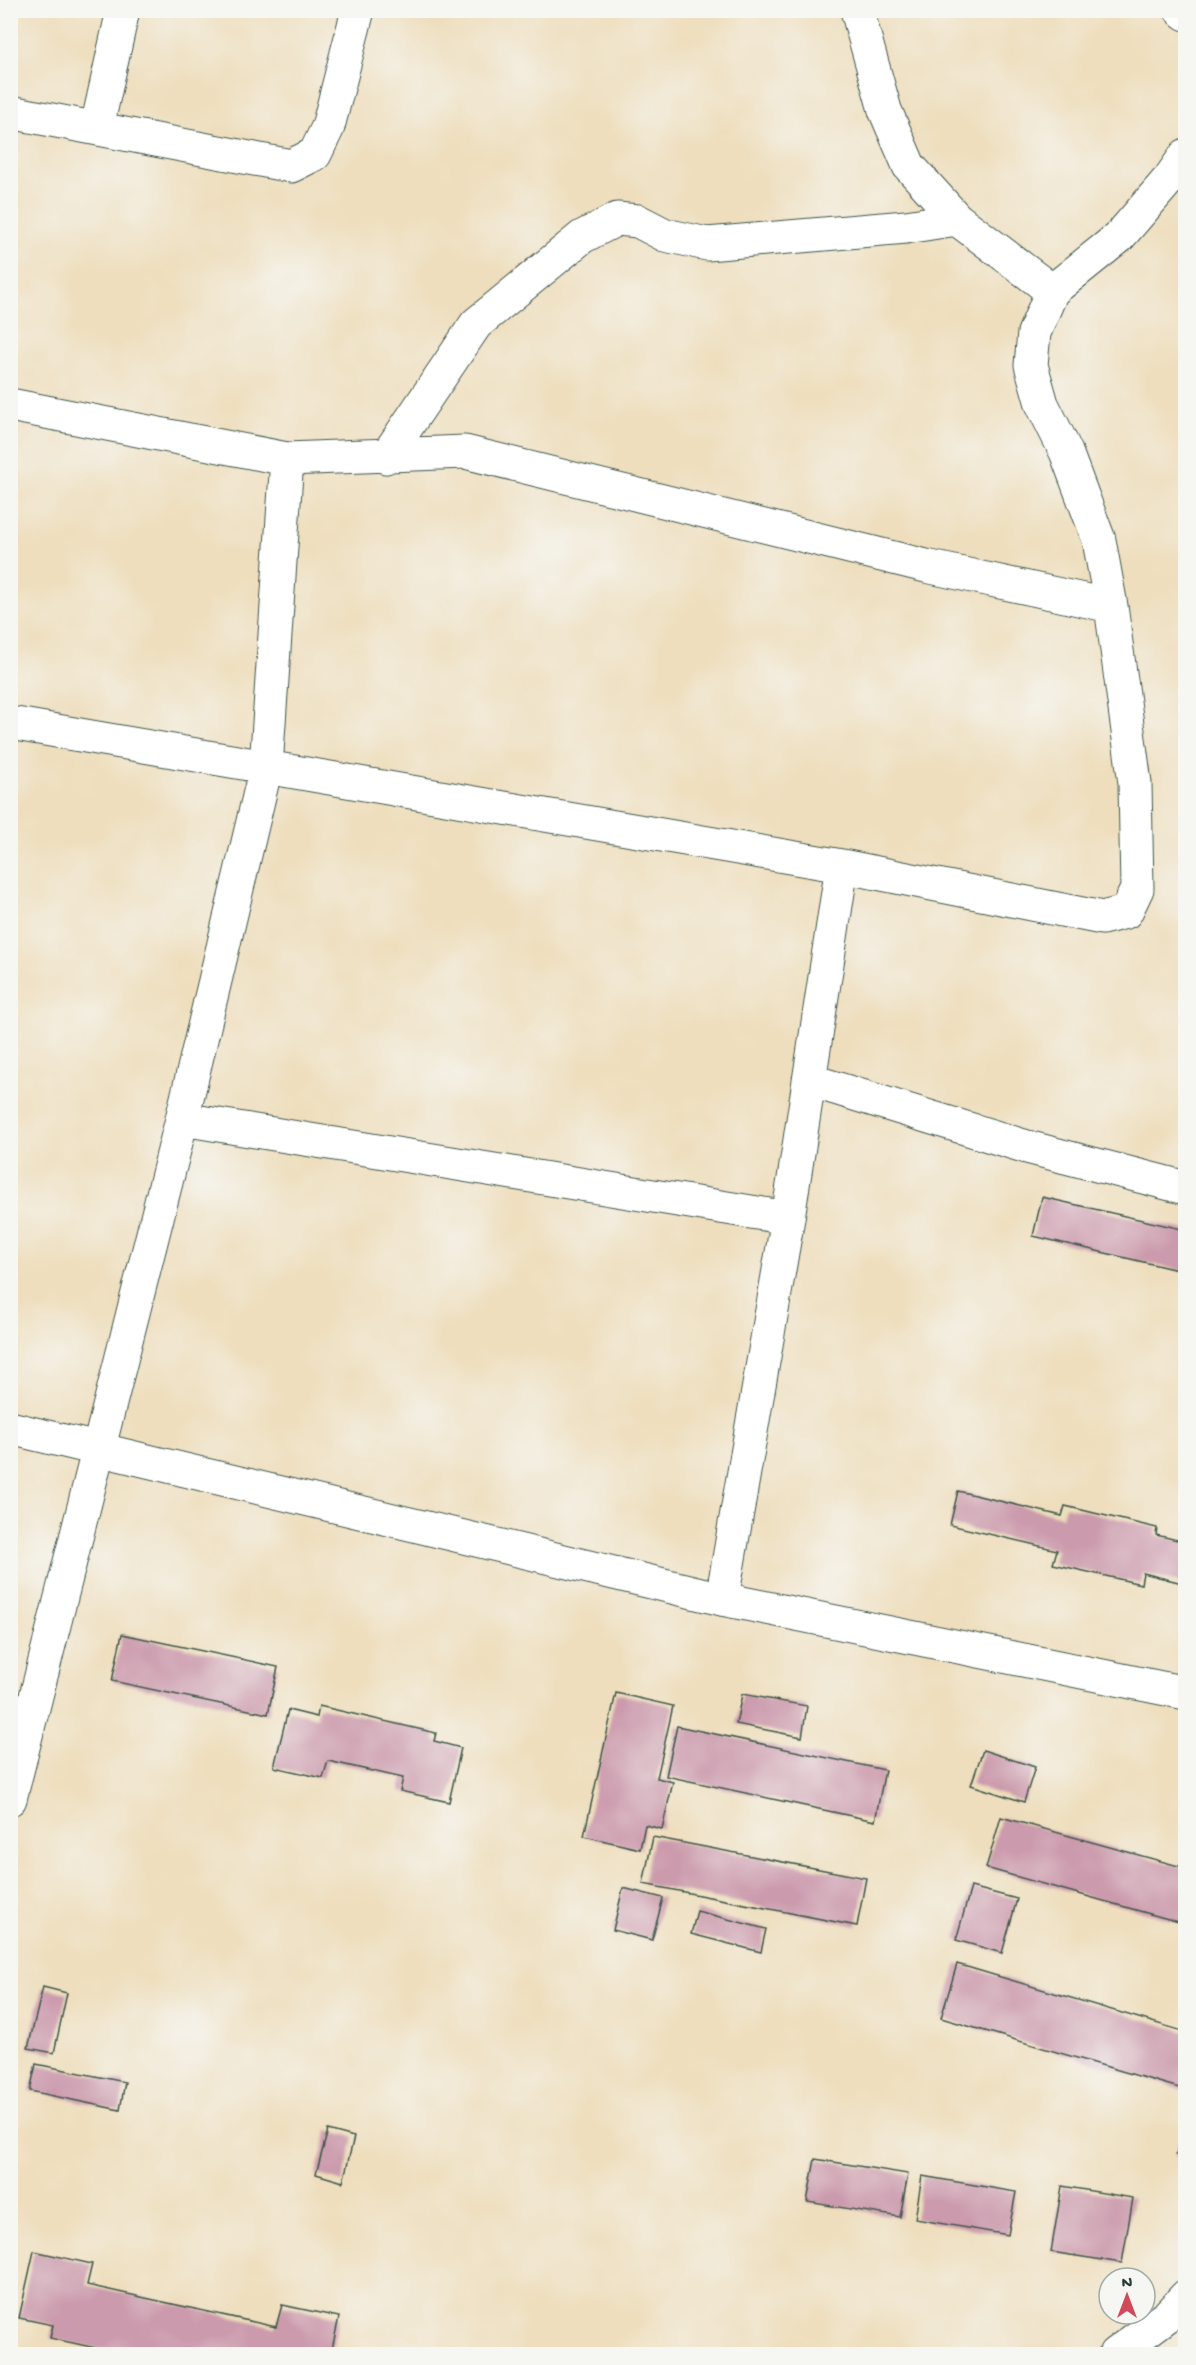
<svg xmlns="http://www.w3.org/2000/svg" width="1196" height="2365" font-family="'Gochi Hand',sans-serif">
  <style>
    .building { fill: #cb9aac }
    .lines { fill: none; stroke-linecap: round; stroke-linejoin: round }
    .street-casing { stroke: #3e5549; stroke-width: 35 }
    .secondary-casing { stroke: #3e5549; stroke-width: 35 }
    .street { stroke: #fff; stroke-width: 33 }
    .secondary { stroke: #fff; stroke-width: 33 }
  </style>
  <rect width="100%" height="100%" fill="#f6f6f2"/>
  <filter id="ink" filterUnits="userSpaceOnUse"><feTurbulence type="fractalNoise" baseFrequency=".0167" numOctaves="2"/><feDisplacementMap in="SourceGraphic" scale="12" xChannelSelector="R" yChannelSelector="G"/><feConvolveMatrix kernelMatrix="1 2 1 2 8 2 1 2 1" color-interpolation-filters="sRGB"/></filter>
  <filter id="wash" filterUnits="userSpaceOnUse"><feTurbulence type="fractalNoise" baseFrequency=".008" numOctaves="4" result="noise"/><feDisplacementMap in="SourceGraphic" scale="24" xChannelSelector="R" yChannelSelector="G"/><feGaussianBlur stdDeviation="1.35" result="paint"/><feColorMatrix in="noise" values="0 0 0 0 0 0 0 0 0 0 0 0 0 0 0 0 0 1.4 0 .05"/><feComposite in="paint" operator="in"/></filter>
  <g filter="url(#wash)">
    <rect width="100%" height="100%" fill="#eedebd"/>
    <g id="blocks">
      <path class="building" d="M1042,1197l144,33v42l-153,-36z
        M958,1491l104,25 3,-10 92,22 -1,7 30,7v42l-43,-11 -2,11 -88,-20 4,-14 -107,-25z
        M122,1634l156,33 -10,47 -156,-33z
        M616,1693l57,13 -16,72 16,4 -11,47 -17,-4 -5,24 -56,-13z
        M742,1694l65,12 -5,31 -66,-13z
        M319,1706l117,27 -2,8 27,7 -12,54 -49,-11 3,-13 -75,-17 -5,17 -49,-11 14,-57 29,7z
        M677,1726l208,44 -10,51 -209,-45z
        M983,1750l52,17 -11,35 -53,-17z
        M1001,1817l185,51v56l-200,-56z
        M653,1837l213,41 -9,48 -214,-42z
        M971,1887l46,12 -15,54 -46,-13z
        M623,1888l40,10 -11,42 -39,-10z
        M697,1911l69,18 -5,23 -70,-18z
        M957,1964l229,68v58l-245,-72z
        M43,1987l24,6 -13,60 -26,-5z
        M36,2064l89,18 -5,28 -90,-19z
        M1185,2122h1v35l-10,-2z
        M328,2130l26,7 -11,45 -27,-8z
        M815,2159l93,15 -8,43 -93,-15z
        M922,2176l94,16 -8,43 -93,-16z
        M1062,2186l71,12 -11,65 -71,-11z
        M34,2251l58,13 -5,21 189,42 6,-22 57,12 -8,37h-208l-73,-16 3,-13 -34,-7z"/>
    </g>
  </g>
  <g filter="url(#ink)">
    <use href="#blocks" fill-opacity="0" stroke="#3e5549" stroke-width="1.5"/>
    <g class="lines">
      <defs>
        <path id="street" d="M857,10l28,100 24,56 48,53 95,72
          M1181,10l5,4
          M10,112l281,54 24,-12 13,-27 30,-117
          M97,127l26,-117
          M10,405l277,54 178,-7 461,114 185,40
          M386,457l90,-133 106,-87 35,-18 21,2 27,14 42,9 199,-17 51,-8
          M10,723l832,143 260,52 24,-6 11,-23 -2,-106 -24,-177 -12,-66 -33,-88 -24,-48 -11,-39 3,-32 18,-42 67,-54 51,-59 16,-23
          M809,1080l218,67 159,41
          M182,1119l606,99
          M722,1599l66,-381 54,-352
          M10,1799l172,-680 84,-352 21,-308
          M1115,2354l52,-38 19,-20"/>
        <path id="secondary" d="M10,1428l712,171 464,94"/>
      </defs>
      <use href="#street" class="street-casing"/>
      <use href="#secondary" class="secondary-casing"/>
      <use href="#street" class="street"/>
      <use href="#secondary" class="secondary"/>
    </g>
  </g>
  <rect width="1196" height="2365" fill="none" stroke="#f6f6f2" stroke-width="36"/>
  <g transform="translate(1127 2296)"><circle r="28" fill="#f6f6f2" stroke="#a0aca6" stroke-width="1.5"/>
  <path d="M0-4.5L10 22L0 15L-10 22Z" fill="#d1495b"/>
  <text y="-9" font-size="16" font-weight="bold" text-anchor="middle" fill="#1f3d34">N</text>
  </g>
</svg>
